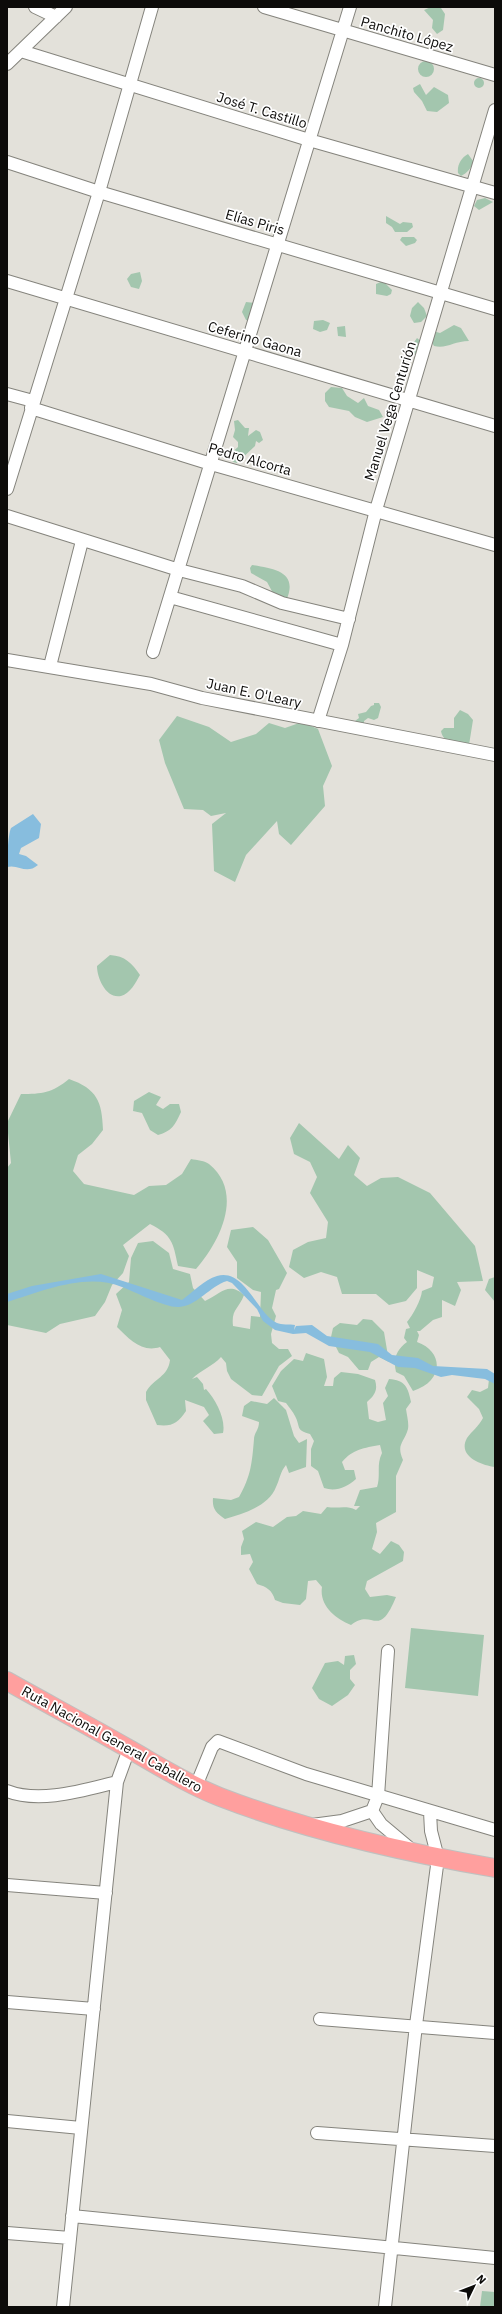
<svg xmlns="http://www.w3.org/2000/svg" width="502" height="2314" font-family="'IBM Plex Sans',sans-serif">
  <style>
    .green { fill: #a3c6ae }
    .water { fill: #87bdde }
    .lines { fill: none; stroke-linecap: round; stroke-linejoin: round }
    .minor-casing { stroke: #85847d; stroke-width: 14 }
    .highway-casing { stroke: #c0c0bf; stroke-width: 20 }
    .minor { stroke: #fff; stroke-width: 12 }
    .highway { stroke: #ff9f9e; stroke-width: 18 }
    .labels { text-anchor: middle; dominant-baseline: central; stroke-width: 3.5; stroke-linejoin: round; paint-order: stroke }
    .street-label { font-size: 14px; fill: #0c0b09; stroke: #fff }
  </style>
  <rect width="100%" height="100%" fill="#e3e1da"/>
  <path class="green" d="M431,7h16l-6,1 4,6 -2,16 -6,4 -5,-6 1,-8 -9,-10z
    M418 69a8 8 0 1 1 16 0a8 8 0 1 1-16 0Z
    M474 83a5 5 0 1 1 10 0a5 5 0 1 1-10 0Z
    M420,84l6,11 8,-8 14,8 1,8 -12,9 -10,-1 -5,-10 -8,-9 -1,-4z
    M468,154l5,7c-1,7 -6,12 -12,15l-3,-3c-1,-8 3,-15 10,-19z
    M485,198l8,4 -14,8 -5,-4 3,-6z
    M386,216l14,8 3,-2 9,1 1,4 -6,5h-12l-3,-5 -6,-4z
    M402,237h12l3,3 -2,3 -9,3 -6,-6z
    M140,272l2,9 -3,8 -8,-2 -4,-8 4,-5z
    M383,281l9,9 -1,4 -4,2 -11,-2v-10z
    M246,302l9,1 6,7v9l-7,4 -8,-3 -4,-8z
    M418,302l6,6 3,8 -6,6 -7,1 -4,-7 2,-8z
    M323,320l7,3 -3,7 -7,2 -7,-3 1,-8z
    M454,325l7,3 8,13c-15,0 -22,8 -35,5l-4,-7 3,-8 7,2z
    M345,326l1,11 -8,-1 -1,-9z
    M417,338l6,5 -2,8 -7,4 -4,-7z
    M331,387l11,1 5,8 11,7 6,-5 4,8 11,4 4,7 -16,5 -12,-5 -6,-6 -20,-4 -4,-6v-8z
    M238,420l7,8h4l-1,8 8,-6 4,2 3,8 -4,3 -3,-2 -1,5 -18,17 -4,-1 -4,-7 9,-8v-5l-5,-5 2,-7 -1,-9z
    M252,565c23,4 47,7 34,36l-12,-6 -7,-13 -16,-9 -1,-5z
    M374,703h5l2,4 -3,11 -4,2 -6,-2 -4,3v5l-9,-3v-2l4,-3 -1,-4 8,-2 5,-6 3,-1z
    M460,710l8,4 5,6 -4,25c-11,-1 -26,-1 -28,-14l3,-3h10v-10z
    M177,716l32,11 22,15 25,-8 13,-11 16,5 17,-6 16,7 14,37 -9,20 2,20 -34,39 -12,-11 -2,-13 -31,34 -11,27 -21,-11 -2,-47 14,-11 -15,3 -8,-6 -19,-1 -19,-46 -6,-23z
    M110,955c15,1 22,8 30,20 -4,7 -10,19 -19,21 -15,3 -24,-18 -24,-30z
    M69,1079c28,10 33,22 34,51l-11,14 -14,11 -5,16 11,13 50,11 15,-9 17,-1 16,-11 9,-15c6,1 14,2 18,5 36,29 10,79 -13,105l-18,-3c-5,-24 -6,-31 -28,-42l-27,21 6,11 -6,17 -11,12 -7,17 -10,14 -35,8 -14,9 -39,-8v-157l4,-5 -4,-40 14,-29c21,0 31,-1 48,-15z
    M149,1092l12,5 -5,8 7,4 7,-5h9l2,8c-6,13 -9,19 -23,23l-8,-5 -8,-17 -9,-2 1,-10z
    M299,1123l40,36 9,-14 12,13 -6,17 13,11 14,-8 17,-1 32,16 45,53 8,35 -26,1 4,8 -6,16 -13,-6v17l-9,3 -13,11h-3l2,4 -2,7c28,10 26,40 -4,49l-9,-15 -8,-4c-3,-13 0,-22 11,-30l-3,-4 2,-9 4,-1 -3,-6c6,-7 14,-22 15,-31l10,-4 2,-10 -17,-7v18l-11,13 -17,4 -13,-11h-34l-5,-17 -16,-5 -17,6 -15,-11 4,-17 15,-8 18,-4 2,-16 -18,-29 7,-16 -7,-15 -16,-8 -4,-16z
    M253,1227l15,13 19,33 -8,16 -3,1 -4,18 4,8 -5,18 1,9 7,6h9l4,7 -13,10 -17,30 -10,-1 -21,-16 -4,-8 -1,-8 -5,-6c-8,9 -20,13 -29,22l5,-2 6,7 1,6 2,-1c10,11 20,30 17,44l-9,1 -11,-13 6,-6 -5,-8 -19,-7 1,11c-8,12 -14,16 -29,14l-11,-25v-8c8,-14 22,-15 24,-32l-10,-13c-18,6 -31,-8 -43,-20l5,-17 -6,-16 13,-12 2,-24 7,-15 15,-2 16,12 4,16 17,5 3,14 12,13c16,-7 23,-20 39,-6 -5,14 -13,14 -11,31l17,3 1,-13 9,1 1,-25 -8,-2 -16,-12v-16l-10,-15 4,-17z
    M495,1277v25l-10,-12 4,-11z
    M363,1319l9,1 12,12 5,30 -10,-5 -8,5 -3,8h-9l-11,-13 -9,-4 -8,-16 2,-9 7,-5 17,2z
    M306,1353l18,6 3,18 -3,9h9l1,-8 7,-6 17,2 17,6c3,10 0,15 -8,22l2,17 9,3 8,-2 -3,-17 5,-7 -3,-8 4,-9c16,1 19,8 22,23l-5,7c1,7 3,14 2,20 -4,14 -12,15 -5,31l-7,16v36l-20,11 1,9 -5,17 8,5 11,-13 8,4 5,7 -1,9 -36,20 -2,8 5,8 17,-2 9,2c-18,44 -23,10 -45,28 -16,-6 -32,-20 -29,-38l-6,-7 -8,1 -2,18 -6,6 -17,-2 -8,-3c-3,-10 -8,-13 -18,-16l-8,-15 4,-7 -3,-8 -9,1v-8l3,-8 -2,-8 14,-9 17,5 14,-10 9,-1 7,-5 18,3 6,-7c11,2 19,-2 29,3l4,-4h-6l6,-16 17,-3c4,-12 -1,-22 5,-34l-2,-8c-16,3 -27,4 -38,17l3,8h9l2,9c-9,8 -20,13 -32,9l-6,-17 -7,-5v-17l3,-8 -4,-7c-15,-4 -9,-7 -15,-18 -2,-4 -6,-9 -9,-13l-8,-2 -6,-15 9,-15 13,-12 9,2z
    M495,1376v91c-14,-2 -38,-11 -28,-29 5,-7 12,-12 16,-20l-4,-9 -12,-12 5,-7 8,2 8,-4 1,-9z
    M274,1398l12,12 8,26 5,7 8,-4 -1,28 -17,6 -3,-8c-6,7 -6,14 -10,22 -7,19 -33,27 -51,32 -9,-6 -13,-10 -12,-21l18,2 8,-3c12,-21 13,-34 15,-58 0,-6 5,-9 5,-17l-17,-6 2,-10 7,-5 16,3z
    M411,1628l73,7 -6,61 -73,-8z
    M354,1655l2,9 -6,6v9l5,6 -7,10 -16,11 -13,-7 -7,-11 13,-25 13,-2 6,4 1,-9z
    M482,2291l13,1v15h-15z"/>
  <path class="water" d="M33,814l8,10 -2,14 -18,10 -2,6 7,2 12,9c-12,10 -19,-1 -31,2 0,-8 1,-32 4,-39z
    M101,1274l81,26c11,-8 22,-20 35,-24 28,-8 40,38 60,47 4,2 13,1 18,2l-1,5 2,-4 16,-1 15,11 51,8 14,11 26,3 15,8 54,3 8,5v10l-10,-5 -33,-4 -11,2 -26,-9 -17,-1 -28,-15 -41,-6 -23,-13 -13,1 -18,-4 -12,-9 -6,-12 -25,-26 -5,-2c-17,5 -30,25 -48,26 -14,1 -43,-15 -57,-20 -35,-15 -80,4 -115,15v-8l25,-8z"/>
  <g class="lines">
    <defs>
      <path id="minor" d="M35,7l21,10
        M264,7l231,68
        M21,51l288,89 186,53
        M7,64l59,-57
        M7,162l92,30 396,117
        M7,281l488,145
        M7,394l26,7 -2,7 180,56 284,81
        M7,489l92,-297 53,-185
        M7,516l172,54 63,16 40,17 67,16
        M170,597l172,48
        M153,652l197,-645
        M7,660l144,24 51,14 293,57
        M50,666l32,-125
        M318,721l24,-76 34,-135 119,-400
        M196,1786l16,-39 6,-6 88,33 189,56
        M7,1791c33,13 77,-1 110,-9
        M372,1811l9,13 31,26
        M312,1825l30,-4 30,-10 6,-15 10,-145
        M7,1885l99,8
        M7,2002l87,7
        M320,2019l175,14
        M7,2121l74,7
        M317,2133l178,13
        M72,2216l423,42
        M7,2233l63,5
        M63,2307l54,-525 12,-33
        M385,2307l31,-282 22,-167 -7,-27 -1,-19"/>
      <path id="highway" d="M7,1681c41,23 82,45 122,68 30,17 58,35 91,48 88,34 182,55 275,71"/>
    </defs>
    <use href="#minor" class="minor-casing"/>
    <use href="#highway" class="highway-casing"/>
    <use href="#minor" class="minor"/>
    <use href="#highway" class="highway"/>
  </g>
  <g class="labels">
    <g class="street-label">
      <text transform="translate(407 34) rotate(16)">Panchito López</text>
      <text transform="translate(262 110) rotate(17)">José T. Castillo</text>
      <text transform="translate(255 222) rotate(16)">Elías Piris</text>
      <text transform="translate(255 339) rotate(16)">Ceferino Gaona</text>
      <text transform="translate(390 411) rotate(-73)">Manuel Vega Centurión</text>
      <text transform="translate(250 459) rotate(16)">Pedro Alcorta</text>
      <text transform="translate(254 693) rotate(12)">Juan E. O'Leary</text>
      <text transform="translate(112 1739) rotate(29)">Ruta Nacional General Caballero</text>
    </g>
  </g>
  <rect width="502" height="2314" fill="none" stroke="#0c0b09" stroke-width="16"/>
  <g transform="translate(474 2286) rotate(47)" stroke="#ffffff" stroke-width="3" paint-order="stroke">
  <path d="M0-3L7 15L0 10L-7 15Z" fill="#0c0b09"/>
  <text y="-6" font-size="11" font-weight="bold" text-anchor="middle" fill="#0c0b09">N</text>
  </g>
</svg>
